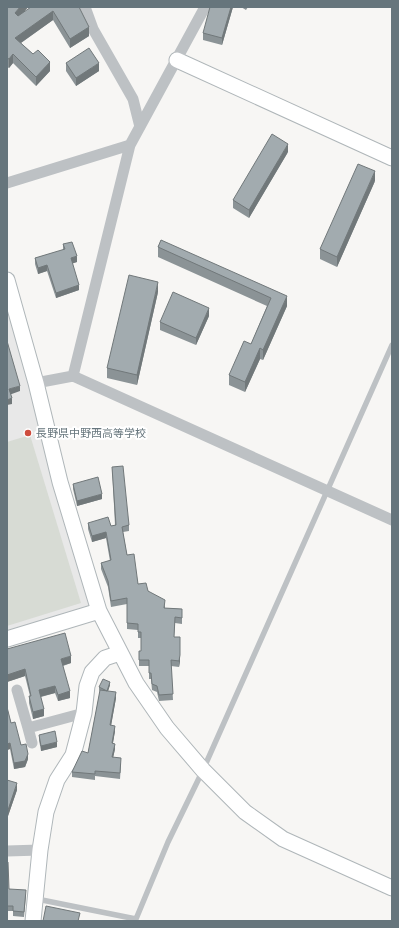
<svg xmlns="http://www.w3.org/2000/svg" width="399" height="928" font-family="'Public Sans','Noto Sans JP',sans-serif">
  <style>
    .built { fill: #e8e8e8 }
    .green { fill: #d7dbd4 }
    .lines { fill: none; stroke-linecap: round; stroke-linejoin: round }
    .secondary-casing { stroke: #afb6b9; stroke-width: 17 }
    .lane { stroke: #bdc1c4; stroke-width: 5.5 }
    .street { stroke: #bdc1c4; stroke-width: 11 }
    .secondary { stroke: #fff; stroke-width: 15 }
    .wall { fill: #8b9396 }
    .shaded-wall { fill: #71787a }
    .building { fill: #a2abaf; stroke: #71787a }
    .poi-dot { fill: #ce4c3d; stroke: #fff; stroke-width: 1.5 }
    .labels { text-anchor: middle; dominant-baseline: central; stroke-width: 4; stroke-linejoin: round; paint-order: stroke }
    .poi-label { font-size: 11px; fill: #66757c; stroke: #fff; text-anchor: start }
  </style>
  <rect width="100%" height="100%" fill="#f7f6f4"/>
  <path class="built" d="M7,280l92,331 -92,28z"/>
  <path class="green" d="M30,435l51,168 -74,23v-184z"/>
  <g class="lines">
    <defs>
      <path id="secondary" d="M177,60l215,98
        M7,280l29,103 24,99 39,129 37,72 31,45 36,42 42,42 38,27 109,49
        M7,639l92,-28
        M33,921l7,-71 6,-38 11,-32 16,-25 11,-42 3,-27 5,-14 13,-14 15,-5"/>
    </defs>
    <use href="#secondary" class="secondary-casing"/>
    <path class="lane" d="M37,899l99,20 32,-77 35,-72 189,-425"/>
    <path class="street" d="M85,7l8,22 40,70 7,28
      M7,183l123,-38
      M73,376l319,144
      M36,383l37,-7 57,-231 75,-138
      M17,690l11,38 56,-15
      M28,728l4,15
      M7,851l33,-1"/>
    <use href="#secondary" class="secondary"/>
  </g>
  <path class="wall" d="M7,7h21l-4,5 55,-5 10,29 -19,12 -17,-28 -32,23 29,28 -14,15 -23,-23 -4,5 -2,-1z
    M233,7l-11,38 -19,-5v-7z
    M241,7h7l-2,3z
    M66,63l33,8 -23,15 -10,-15z
    M288,152l-39,66 -16,-10v-8z
    M375,181l-38,86 -17,-8v-10z
    M161,240l126,66 -24,54 -3,-1 -15,33 -16,-7v-10l22,-31 16,-38 -109,-49v-10z
    M63,244l14,18 -5,1 7,27 -23,8 -9,-27 -9,3 -3,-10v-6l28,-8z
    M158,292l-21,93 -30,-7v-10z
    M209,316l-13,29 -36,-15v-8z
    M112,467l17,58v6l-6,1 4,23 11,29 10,7 17,15v2l17,1v15l-7,-1 -1,14 6,24 -1,6 -8,-1 2,34 -14,1 -2,-9 -5,-2 -1,-11h-2v-13h-10v-15h2v-13h-3v-8l-11,-1v-25l-16,3 -3,-20 -7,-18v-6l9,-2 -4,-23 -14,4 -4,-13v-6l23,3 4,-1z
    M73,484l29,15 -25,7 -4,-17z
    M7,649l64,14 -8,3 7,32 -12,3 -3,-8 -14,4 3,19 -11,3 -4,-16v-7h1l-5,-20 -18,6z
    M110,685l-2,6 8,7 -5,28 4,5 -2,12 2,6 -2,8 8,7 -1,15 -25,-3v4l-23,-3v-5l16,-19 12,-62 -1,-1v-3z
    M7,707l4,16 17,36 -3,8 -11,2 -4,-20 -3,1z
    M39,735l18,12 -16,4 -2,-11z
    M7,780l10,10 -9,26h-1z
    M7,863l2,26 17,6 -2,22 -11,-1v-5h-6z"/>
  <path class="shaded-wall" d="M20,7h8l-13,15v-9z
    M231,7h2l-11,38v-7z
    M53,11v9l-38,27v-9z
    M89,27v9l-19,12v-9z
    M13,54v9l-4,5v-9z
    M50,62v9l-14,15v-9z
    M99,63v8l-23,15v-8z
    M288,144v8l-39,66v-8z
    M375,171v10l-38,86v-10z
    M77,256v6l-6,2v-6z
    M47,265v6l-9,3v-6z
    M158,282v10l-21,93v-10z
    M79,285v5l-23,8v-5z
    M287,296v10l-24,54v-10z
    M209,308v8l-13,29v-7z
    M260,348v11l-15,33v-10z
    M20,386v5l-11,4v-6z
    M12,398v6l-5,1v-5z
    M102,494v5l-25,7v-5z
    M106,532v6l-14,4v-6z
    M180,655v6l-1,6v-6z
    M71,656v7l-10,3v-7z
    M25,669v7l-18,6v-7z
    M110,682v3l-3,9v-3z
    M55,686v7l-16,4v-7z
    M70,691v7l-12,3v-6z
    M116,692v6l-6,33v-6z
    M44,709v7l-11,3v-7z
    M115,726v5l-3,17v-5z
    M57,742v5l-16,4v-5z
    M10,743v6l-3,1v-6z
    M115,744v5l-3,14v-6z
    M28,754v5l-3,8 -11,2v-6z
    M17,783v7l-9,26v-6z"/>
  <path class="building" d="M7,7h13l-5,6 3,3 13,-9h48l10,20 -19,12 -17,-28 -38,27 18,16 5,-4 12,12 -14,15 -23,-23 -4,5 -2,-1z
    M210,7h21l-9,31 -19,-5z
    M89,48l10,15 -23,15 -10,-15z
    M272,134l16,10 -39,66 -16,-10z
    M358,164l17,7 -38,86 -17,-8z
    M161,240l126,56 -24,54 -3,-2 -15,34 -16,-7 15,-34 7,3 20,-46 -113,-51z
    M72,242l5,14 -6,2 8,27 -23,8 -9,-28 -9,3 -3,-10 30,-9 -2,-5z
    M129,275l29,7 -21,93 -30,-7z
    M173,292l36,16 -13,30 -36,-16z
    M7,341l13,45 -11,3 3,9 -5,2z
    M123,466l6,59 -7,2 5,28 7,-1 4,30 8,-1 2,8 17,9 -1,8 18,1v9l-7,-1 -1,20h6v18l-1,6 -8,-1 2,34 -14,1 -2,-9 -5,-2 -1,-11h-2v-13h-10v-9h2v-19h-3v-8l-11,-1v-25l-16,3 -3,-20 -7,-18 10,-3 -5,-28 -14,4 -4,-13 20,-6 3,9 5,-1 -4,-58z
    M98,477l4,17 -25,7 -4,-17z
    M65,633l6,23 -10,3 9,32 -12,4 -3,-9 -16,4 5,19 -11,3 -4,-16h2l-6,-27 -18,6v-26z
    M103,679l7,3 -3,9 -8,-4z
    M100,690l16,2 -6,33 5,1 -3,17 3,1 -3,13 9,1 -1,15 -25,-2v3l-23,-2 10,-21 6,2z
    M7,707l4,16 4,-1 6,23 5,-1 2,10 -3,7 -11,2 -4,-20 -3,1z
    M55,731l2,11 -16,4 -2,-11z
    M7,780l10,3 -9,27h-1z
    M8,862l1,27 17,1 -2,22 -11,-1v-5h-6v-43z
    M46,906l34,7 -2,8h-35z"/>
  <circle class="poi-dot" cx="28" cy="433" r="4"/>
  <g class="labels">
    <g class="poi-label">
      <text x="36" y="433">長野県中野西高等学校</text>
    </g>
  </g>
  <rect width="399" height="928" fill="none" stroke="#66757c" stroke-width="16"/>
</svg>
